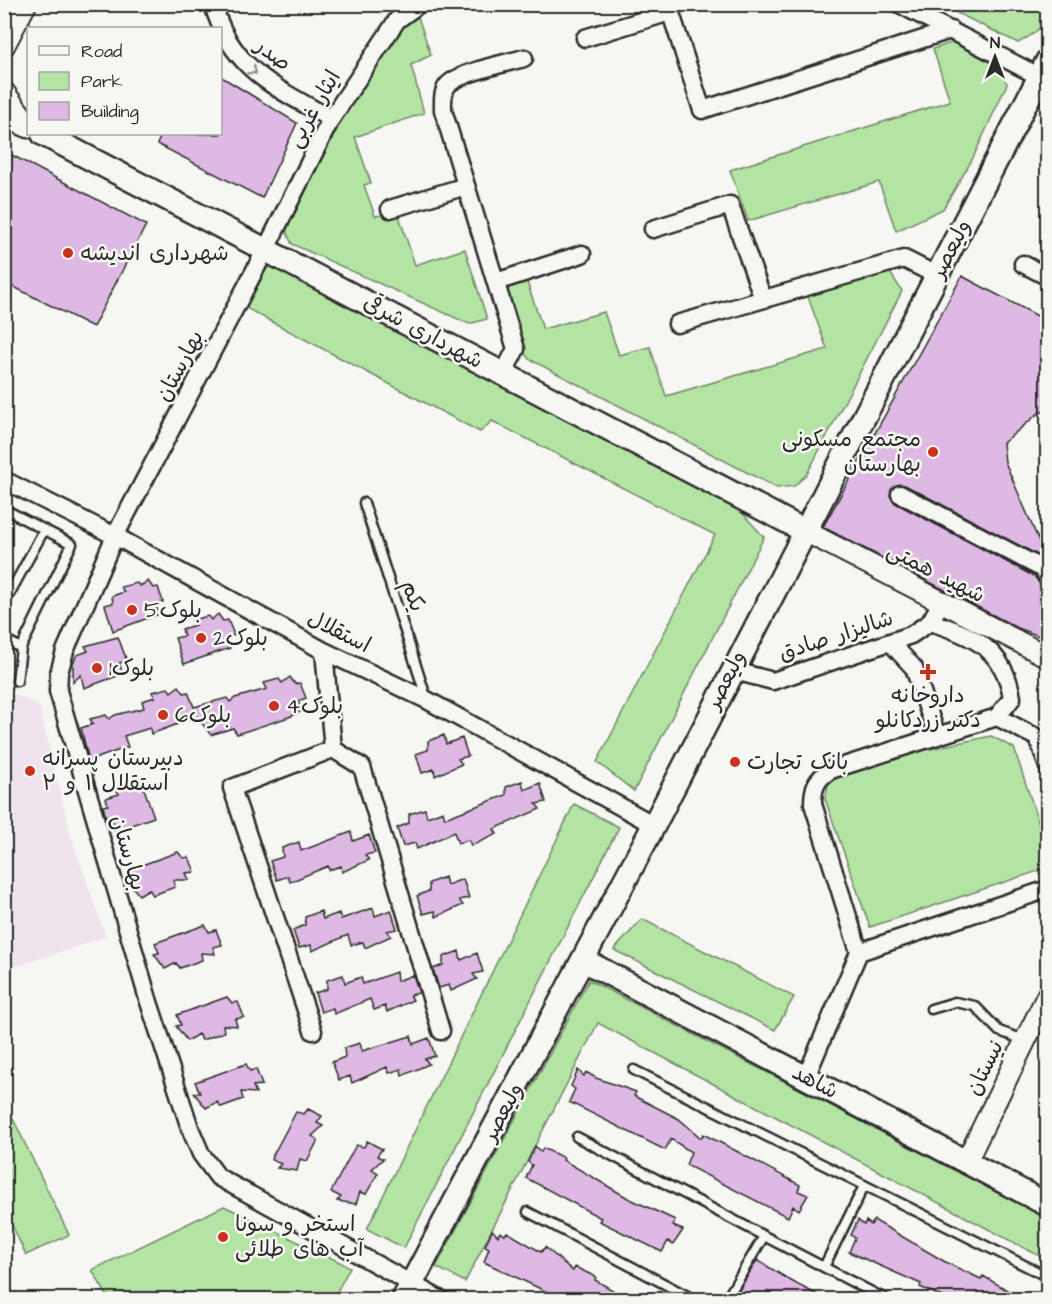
<svg xmlns="http://www.w3.org/2000/svg" width="1052" height="1304" font-family="'Architects Daughter','Playpen Sans Arabic',sans-serif">
  <style>
    .built { fill: #efe4ee }
    .green { fill: #b4e4a4; stroke: #708868; stroke-width: 1.5 }
    .building { fill: #deb9e3; stroke: #2b2b2b; stroke-width: 1.5 }
    .lines { fill: none; stroke-linecap: round; stroke-linejoin: round }
    .service-casing { stroke: #2b2b2b; stroke-width: 13 }
    .minor-casing { stroke: #2b2b2b; stroke-width: 21 }
    .tertiary-casing { stroke: #2b2b2b; stroke-width: 24 }
    .secondary-casing { stroke: #2b2b2b; stroke-width: 27 }
    .service { stroke: #f6f6f2; stroke-width: 8 }
    .minor { stroke: #f6f6f2; stroke-width: 16 }
    .tertiary { stroke: #f6f6f2; stroke-width: 20 }
    .secondary { stroke: #f6f6f2; stroke-width: 22 }
    .oneway { stroke: #90908e }
    .poi-dot { fill: #c8321e; stroke: #f6f6f2; stroke-width: 2 }
    .labels { text-anchor: middle; dominant-baseline: central; stroke-width: 5; stroke-linejoin: round; paint-order: stroke }
    .street-label { font-size: 22px; fill: #2b2b2b; stroke: #f6f6f2 }
    .poi-label { font-size: 22px; fill: #2b2b2b; stroke: #f6f6f2; text-anchor: start }
  </style>
  <rect width="100%" height="100%" fill="#f6f6f2"/>
  <filter id="ink" filterUnits="userSpaceOnUse"><feTurbulence type="fractalNoise" baseFrequency=".0167" numOctaves="2"/><feDisplacementMap in="SourceGraphic" scale="12" xChannelSelector="R" yChannelSelector="G"/><feConvolveMatrix kernelMatrix="1 2 1 2 8 2 1 2 1" color-interpolation-filters="sRGB"/></filter>
  <g filter="url(#ink)">
    <path class="built" d="M5,690l34,15 32,131 35,101 -101,33z"/>
    <path class="green" d="M941,5h106c1,20 -12,29 -29,38z
      M417,14l14,41 -20,10 13,48 -69,24 16,46 -7,2 11,31 23,-3 17,52 50,-16 22,70 -18,5 -177,-80 -6,-13c25,-52 50,-103 79,-153 15,-23 27,-50 52,-64z
      M957,41l42,23 8,20 -35,76 -29,49 -47,22 -17,-49 -131,39 -18,-51 220,-69 -17,-52z
      M274,262l460,242 30,33 -130,254 -37,-29 118,-227 -223,-114 -12,11 -234,-124 15,-34z
      M889,271l13,20 -95,183 -13,12 -17,2 -248,-129 -7,-9 -19,-65 23,-6 17,50 61,-17 15,43 31,-8 16,49 161,-47 -20,-55z
      M991,736l23,12 33,100v20l-177,59 -45,-128 6,-29z
      M574,804l45,23 -215,421 -37,-19z
      M642,919l152,78 -19,33 -161,-80z
      M589,980l458,238v42l-449,-237 -133,259 -29,-15z
      M5,1102l64,133 -43,20 -21,-45z
      M224,1206l126,61 -17,32h-224l-17,-29z"/>
    <path class="building" d="M220,76l77,47 -35,75 -105,-54 5,-10h58z
      M4,151l142,74 -53,102 -89,-45z
      M962,276l85,45v91h-7l-37,31 2,19 42,98 -142,-75 -11,1 -4,9 5,8 140,74 7,10 5,1v51l-29,-11 -195,-101z
      M148,581l5,7 5,-1 5,15 -8,2 4,10 -46,17 -8,-26 8,-2 -1,-7 12,-4 -3,-5 16,-4 3,3z
      M218,614l5,7 5,-1 6,15 -8,3 4,10 -46,16 -9,-26 9,-2 -2,-7 13,-4 -3,-5 16,-4 3,4z
      M118,637l9,24 -8,2 4,11 -39,14 -3,-13 -8,7v-19l4,-8 11,-4 -3,-5z
      M290,677l5,7 5,-1 6,15 -8,3 4,10 -13,6 -52,17 -4,-6 -22,7 -14,-18 -46,17 -1,-6 -26,8 4,11 -39,14 -8,-33 12,-4 -3,-5 16,-4 3,4 6,-4 29,-7 -2,-7 13,-4 -3,-5 16,-4 3,4 8,-6 5,7 4,-1 6,15 33,-9 3,4 5,-4 32,-9 -3,-6 15,-4 3,4z
      M444,735l2,9 16,-6 6,18 -10,3 4,5 -27,12 -1,-7 -12,4 -6,-19 12,-4v-9z
      M522,781l2,9 16,-7 6,19 -10,2 4,5 -46,20 3,5 -26,12 -2,-6 -11,3 -4,-11 -37,17 -2,-6 -12,3 -6,-18 12,-5v-9l16,-5 2,8 16,-6 2,7 61,-23v-8z
      M142,783l12,34 -40,14 -2,-13 -5,4 -4,-16 5,-1 -2,-7 13,-4 -3,-5 15,-4 3,3z
      M351,832l2,9 16,-6 6,18 -10,2 4,5 -27,12 -1,-6 -12,4 -1,-4 -38,16 -2,-6 -11,4 -7,-19 13,-4 -1,-9 17,-6 2,9z
      M178,852l5,6 6,-1 6,15 -9,1 3,7h-15l1,7 -22,8 -4,-6 -10,6 -12,-15h5l-4,-10z
      M445,877l2,8 16,-6 6,19 -10,2 4,5 -27,12 -1,-6 -12,3 -6,-18 12,-5v-8z
      M373,908l2,8 16,-6 6,19 -10,2 4,5 -26,12 -2,-6 -12,3 -3,-10 -36,16 -1,-6 -12,3 -6,-18 12,-5v-8l16,-6 2,8 16,-6 2,6z
      M205,925l4,7 7,-2 6,15 -9,2 2,7 -14,-1 1,7 -22,8 -4,-5 -11,6 -11,-15 5,-1 -4,-10z
      M459,951l2,9 16,-7 6,19 -10,2 4,5 -26,12 -2,-6 -10,3 -6,-19 10,-4v-8z
      M396,972l1,9 16,-6 6,18 -9,2 3,5 -26,12 -2,-6 -11,4 -4,-11 -36,15 -1,-6 -12,4 -6,-19 12,-4v-9l16,-5 2,8 16,-6 2,7z
      M227,997l5,6 6,-1 6,15 -9,2 2,7 -14,-1 1,7 -22,8 -4,-6 -11,7 -11,-15 5,-1 -4,-10z
      M411,1036l2,8 16,-6 6,18 -10,3 4,5 -27,12 -1,-7 -12,4 -2,-6 -35,16 -2,-7 -11,4 -7,-18 13,-5 -1,-9 16,-5 2,8z
      M246,1064l4,7 6,-2 6,16 -9,1 3,7 -15,-1 2,7 -22,8 -4,-5 -11,6 -12,-15h6l-5,-11z
      M578,1070l6,6 2,-4 10,6 40,14 -2,4 45,23 22,19 2,-4 22,11 75,40 -2,6 10,4 -9,15 -6,-4 -5,11 -102,-52 5,-13 -20,-13 -6,11 -96,-48 6,-13 -4,-3z
      M308,1109l14,7 -5,7 6,3 -11,10 6,4 -11,21 -7,-2 -3,12 -20,-3 4,-4 -10,-5 25,-47 8,2z
      M367,1141l15,8 -5,7 6,3 -11,10 6,4 -12,21 -6,-2 -4,12 -19,-3 4,-4 -10,-5 25,-47 8,2z
      M535,1146l6,6 2,-4 21,10 -1,2 65,38 47,22 -2,6 10,4 -10,15 -5,-4 -6,11 -63,-31 2,-3 -75,-40 6,-13 -4,-3z
      M858,1220l6,5 2,-4 5,4 3,-5 73,43 34,16 2,-3 40,23h-76l-27,-12 1,-3 -72,-32 6,-14 -4,-3z
      M492,1230l6,6 2,-4 5,3 2,-3 34,20 4,-5 28,24 2,-4 21,10 -1,3 33,19h-66l-78,-37 5,-14 -4,-2z
      M757,1260l36,22 32,17h-71l-16,-7z"/>
    <g class="lines">
      <defs>
        <path id="service" d="M364,503l63,197
          M4,509l68,35 -51,104 -4,33
          M4,604l40,-74
          M4,639l17,9
          M931,1009l24,-7 20,4 24,25 25,9
          M634,1070l414,207
          M577,1137l187,99
          M528,1212l167,88
          M824,1267l40,-81
          M726,1300l38,-64 123,64"/>
        <path id="minor" d="M213,4c18,66 64,84 118,115
          M419,4l-22,16 -66,99 -65,130 -151,287 -50,115 -6,22 -1,18 90,308 42,129 11,26 17,23 223,123
          M668,4l34,106 249,-80
          M899,4l149,77
          M585,38l85,-26
          M390,209l76,-23
          M653,229l77,-24 33,94
          M1023,264l25,13
          M496,282l86,-28
          M677,324l227,-65 34,17
          M503,374l13,-25 -73,-239c0,-8 -1,-17 4,-24 9,-13 60,-23 77,-28
          M4,480l111,56 209,115 103,49 227,125
          M900,494l143,75 5,9
          M890,642l24,26 23,68
          M731,670l42,11 138,-46 19,-13 11,-19
          M997,717l41,21 10,29
          M333,749l29,18 79,264
          M859,952l189,-63
          M313,1031l-81,-243 101,-39 -9,-98
          M806,1077l53,-125 -46,-148c0,-17 3,-25 18,-34l166,-53 15,-19c-7,-49 -40,-63 -82,-76"/>
        <path id="tertiary" d="M4,46l22,-42
          M4,92l24,32
          M803,530l245,127
          M966,1162l82,-168"/>
        <path id="secondary" d="M4,115l24,11
          M43,134l760,396
          M583,960l465,245
          M403,1300l251,-475 394,-765"/>
      </defs>
      <use href="#service" class="service-casing"/>
      <use href="#minor" class="minor-casing"/>
      <use href="#tertiary" class="tertiary-casing"/>
      <use href="#secondary" class="secondary-casing"/>
      <use href="#service" class="service"/>
      <use href="#minor" class="minor"/>
      <use href="#tertiary" class="tertiary"/>
      <use href="#secondary" class="secondary"/>
    </g>
    <defs><path id="oneway-chevron" d="M-2-3.5L2.5 0L-2 3.5" fill="none" stroke-width="1.6" stroke-linecap="round" stroke-linejoin="round" transform="scale(1.5)"/></defs>
    <use class="oneway" href="#oneway-chevron" transform="translate(253 71) rotate(39)"/>
  </g>
  <g class="poi-dot">
    <circle cx="68" cy="253" r="6"/>
    <circle cx="933" cy="452" r="6"/>
    <circle cx="132" cy="610" r="6"/>
    <circle cx="201" cy="638" r="6"/>
    <circle cx="97" cy="668" r="6"/>
    <path d="M925 663h6v6h6v6h-6v6h-6v-6h-6v-6h6z"/>
    <circle cx="274" cy="706" r="6"/>
    <circle cx="163" cy="715" r="6"/>
    <circle cx="735" cy="762" r="6"/>
    <circle cx="30" cy="771" r="6"/>
    <circle cx="223" cy="1237" r="6"/>
  </g>
  <g class="labels">
    <g class="street-label">
      <text transform="translate(273 55) rotate(38)">صدر</text>
      <text transform="translate(314 109) rotate(-60)">ایثار غربی</text>
      <text transform="translate(951 249) rotate(-63)">ولیعصر</text>
      <text transform="translate(423 332) rotate(28)">شهرداری شرقی</text>
      <text transform="translate(180 366) rotate(-62)">بهارستان</text>
      <text transform="translate(936 573) rotate(27)">شهید همتی</text>
      <text transform="translate(413 596) rotate(72)">یکم</text>
      <text transform="translate(339 632) rotate(27)">استقلال</text>
      <text transform="translate(836 636) rotate(-18)">شالیزار صادق</text>
      <text transform="translate(726 680) rotate(-63)">ولیعصر</text>
      <text transform="translate(128 853) rotate(74)">بهارستان</text>
      <text transform="translate(985 1068) rotate(-64)">نيستان</text>
      <text transform="translate(815 1082) rotate(28)">شاهد</text>
      <text transform="translate(503 1112) rotate(-62)">ولیعصر</text>
    </g>
    <g class="poi-label">
      <text x="80" y="253">شهرداری اندیشه</text>
      <text x="921" y="439" text-anchor="end">مجتمع مسکونی<tspan x="921" dy="25">بهارستان</tspan></text>
      <text x="144" y="610">بلوک5</text>
      <text x="213" y="638">بلوک2</text>
      <text x="109" y="668">بلوک1</text>
      <text x="928" y="695" text-anchor="middle">داروخانه<tspan x="928" dy="25">دکتر زردکانلو</tspan></text>
      <text x="286" y="706">بلوک4</text>
      <text x="175" y="715">بلوک6</text>
      <text x="42" y="758">دبیرستان پسرانه<tspan x="42" dy="25">استقلال ۱ و ۲</tspan></text>
      <text x="747" y="762">بانک تجارت</text>
      <text x="235" y="1224">استخر و سونا<tspan x="235" dy="25">آب های طلائی</tspan></text>
    </g>
  </g>
  <rect width="1052" height="1304" fill="none" stroke="#f6f6f2" stroke-width="24"/>
  <rect x="12" y="12" width="1028" height="1280" fill="none" stroke="#2b2b2b" stroke-width="2" filter="url(#ink)"/>
  <rect x="27" y="27" width="195" height="108" fill="#f6f6f2" stroke="#a5a5a2" stroke-width="1.5"/>
  <rect x="39" y="46" width="30" height="9" fill="#f6f6f2" stroke="#a5a5a2" stroke-width="1.5"/>
  <text x="81" y="57" font-size="18" fill="#2b2b2b">Road</text>
  <rect x="39" y="72" width="30" height="18" fill="#b4e4a4" stroke="#a5a5a2" stroke-width="1.5"/>
  <text x="81" y="87" font-size="18" fill="#2b2b2b">Park</text>
  <rect x="39" y="102" width="30" height="18" fill="#deb9e3" stroke="#a5a5a2" stroke-width="1.5"/>
  <text x="81" y="117" font-size="18" fill="#2b2b2b">Building</text>
  <g transform="translate(995 57)" stroke="#f6f6f2" stroke-width="4.5" paint-order="stroke">
  <path d="M0-4.5L10 22L0 15L-10 22Z" fill="#2b2b2b"/>
  <text y="-9" font-size="16" font-weight="bold" text-anchor="middle" fill="#2b2b2b">N</text>
  </g>
</svg>
